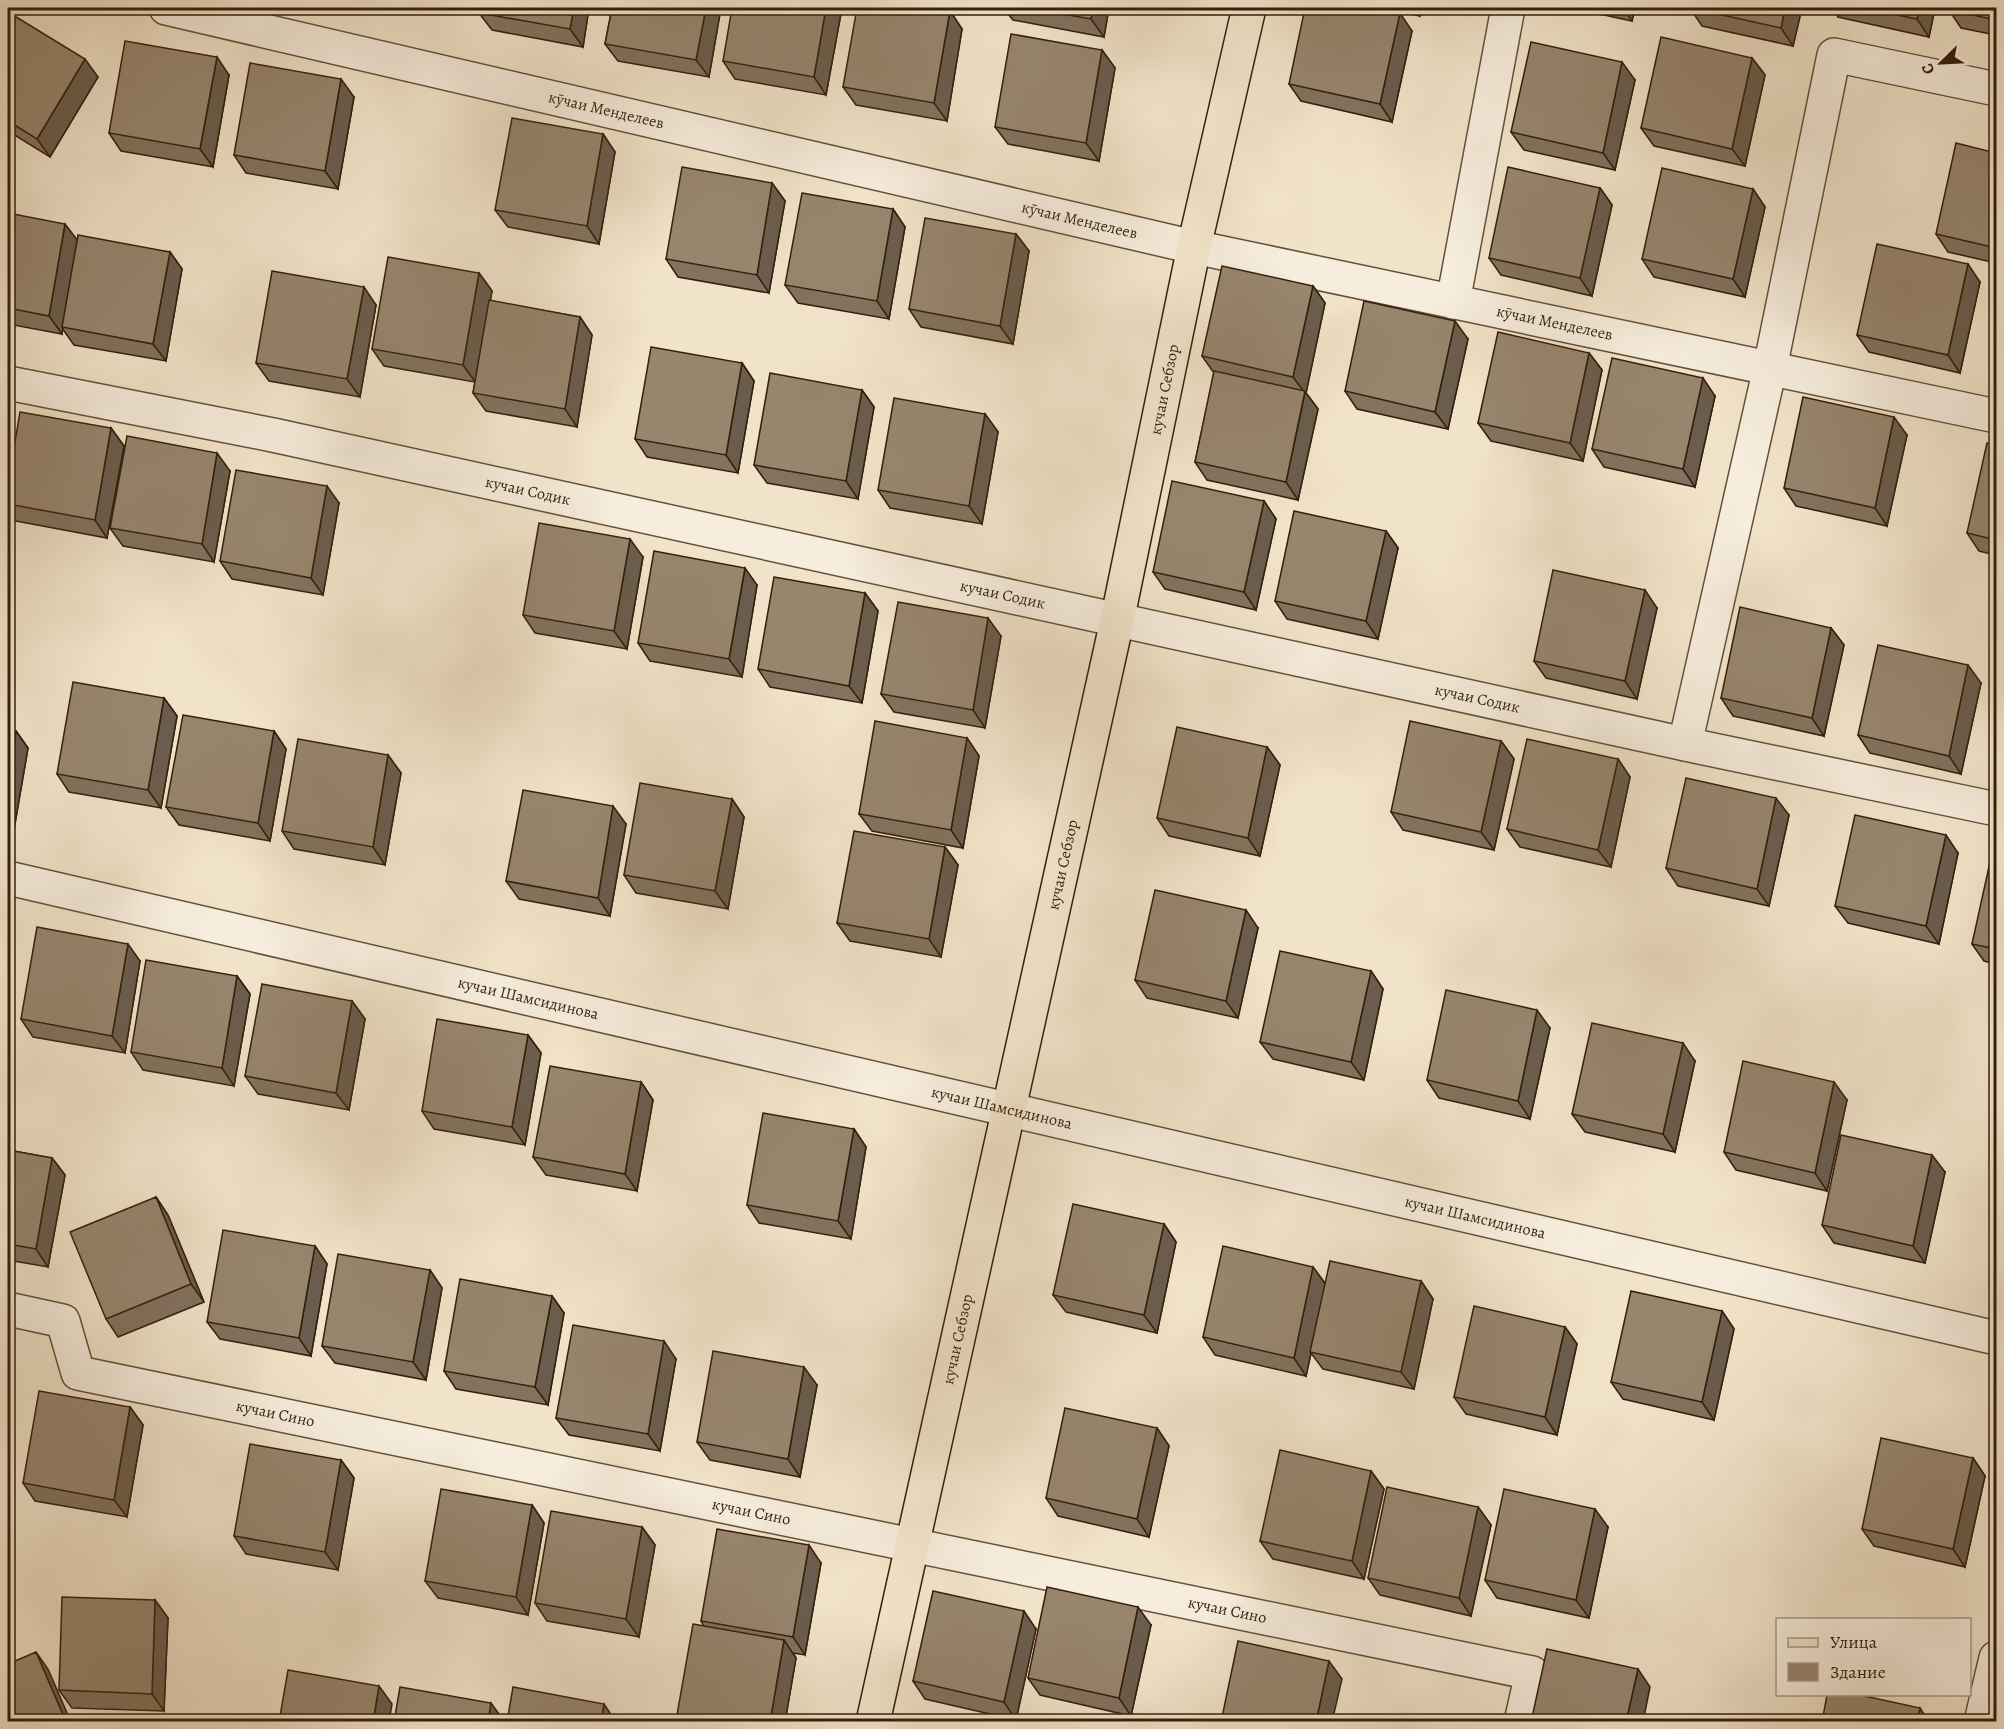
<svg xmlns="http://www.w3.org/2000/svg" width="2004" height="1729" font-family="Alegreya,serif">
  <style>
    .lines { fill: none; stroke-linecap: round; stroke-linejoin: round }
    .minor-casing { stroke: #64503a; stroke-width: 36 }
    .major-casing { stroke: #351f0b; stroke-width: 36 }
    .minor { stroke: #f6eddc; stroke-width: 33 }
    .major { stroke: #f1e3c9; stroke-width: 33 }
    .wall { fill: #82725f; stroke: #351f0b; stroke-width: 1.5 }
    .shaded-wall { fill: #6a5d4d; stroke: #351f0b; stroke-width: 1.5 }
    .building { fill: #97856e; stroke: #351f0b; stroke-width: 1.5 }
    .labels { text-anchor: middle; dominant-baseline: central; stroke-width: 4.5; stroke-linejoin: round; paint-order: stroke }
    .street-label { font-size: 16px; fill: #351f0b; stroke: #f6eddc }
  </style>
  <rect width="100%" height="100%" fill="#f1e3c9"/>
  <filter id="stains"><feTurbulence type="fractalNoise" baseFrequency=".00333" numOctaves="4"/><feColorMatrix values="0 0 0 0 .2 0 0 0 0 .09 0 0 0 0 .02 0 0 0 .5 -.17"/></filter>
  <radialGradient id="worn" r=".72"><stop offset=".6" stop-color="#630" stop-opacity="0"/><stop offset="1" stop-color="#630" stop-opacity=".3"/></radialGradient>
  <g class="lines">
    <defs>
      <g id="minor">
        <path id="s1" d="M166,8l1028,239 802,169"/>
        <path d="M1453,302l55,-294"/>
        <path id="s2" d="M8,383l265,52 1412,309 311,65"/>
        <path d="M1685,744l85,-376 64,-313 162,34"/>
        <path id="s3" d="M8,878l1988,460"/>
        <path id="s4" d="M8,1309l55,12 15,52 1454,300 -11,49"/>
        <path d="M1981,1722l15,-64"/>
      </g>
      <g id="major">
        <path id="s5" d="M873,1722l244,-1101 77,-374 55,-239"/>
      </g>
    </defs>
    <use href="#minor" class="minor-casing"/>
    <use href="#major" class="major-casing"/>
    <use href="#minor" class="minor"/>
    <use href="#major" class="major"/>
  </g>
  <path class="wall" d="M361,8h16l-1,2z
    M480,8h109l-6,39 -91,-17 -13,-17z
    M612,8h109l-12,69 -91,-16 -13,-17z
    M842,8l-16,87 -91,-16 -12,-18z
    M956,8h26l-1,4z
    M1003,8h106l-5,29 -91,-17z
    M1384,8h38l-2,8z
    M1572,8h63l-3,13z
    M1690,8h112l-9,38 -91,-20z
    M1832,8h103l-6,29 -91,-20z
    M1996,8v27l-35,-7 -12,-18z
    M950,11l12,18 -15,92 -91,-16 -13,-18z
    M8,12l90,65 -48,80 -42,-26z
    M1412,31l-20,91 -91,-21 -12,-17z
    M1102,50l13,18 -16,93 -91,-17 -13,-17z
    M1752,58l13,17 -20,91 -91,-20 -13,-18z
    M229,75l-16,92 -92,-16 -12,-18z
    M1635,80l-20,90 -91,-20 -13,-18z
    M354,97l-16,92 -92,-16 -12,-18z
    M603,134l12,18 -16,92 -91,-17 -13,-17z
    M1996,153v110l-48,-11 -12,-18z
    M772,183l13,18 -16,92 -91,-16 -12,-18z
    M1600,188l12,17 -20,91 -91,-21 -12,-17z
    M1753,189l12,18 -20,90 -91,-20 -12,-18z
    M893,209l12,18 -16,92 -91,-16 -13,-18z
    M8,213l69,28 93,11 12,17 -16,92 -92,-16 -12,-17v6l-54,-10z
    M1016,234l13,17 -16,93 -92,-17 -12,-18z
    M479,273l13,18 -2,10 90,16 12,18 -15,92 -91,-16 -13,-18 2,-11 -91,-16 -12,-17z
    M1980,282l-20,91 -91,-21 -12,-17z
    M1313,286l12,17 -19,90 12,16 -20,91 -91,-20 -12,-18 19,-89 -12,-17z
    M376,305l-16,92 -91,-16 -13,-18z
    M1468,339l-20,90 -91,-20 -12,-18z
    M1589,353l13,17 -19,91 -92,-20 -13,-18z
    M742,363l12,18 -16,92 -91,-16 -12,-18z
    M862,390l12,17 -16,92 -91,-16 -13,-18z
    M1715,396l-20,91 -91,-20 -12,-18z
    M985,414l13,18 -16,92 -92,-16 -12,-18z
    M111,428l13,18 -17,92 -91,-17 -8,-12v-27z
    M1907,435l-20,91 -91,-20 -12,-18z
    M1996,445v110l-17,-4 -12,-18z
    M230,471l-16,91 -91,-16 -13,-18z
    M1264,501l12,18 -20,91 -91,-21 -12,-17z
    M339,503l-16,92 -91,-16 -12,-18z
    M1386,531l12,17 -20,91 -91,-20 -12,-18z
    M643,557l-16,92 -92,-16 -12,-18z
    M757,585l-15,92 -92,-16 -12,-18z
    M865,593l13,18 -16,92 -92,-16 -12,-18z
    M1657,608l-20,91 -91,-21 -12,-17z
    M1831,628l13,17 -20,91 -91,-20 -12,-18z
    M1001,636l-16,92 -91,-16 -13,-18z
    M1981,683l-20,91 -91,-21 -12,-18z
    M164,698l13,18 -16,92 -92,-16 -12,-18z
    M8,729l8,2 12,17 -16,93 -4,-1z
    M274,731l12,18 -16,92 -91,-16 -13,-18z
    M967,738l12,18 -16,92 -91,-17 -13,-17z
    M1501,741l13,18 -20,91 -91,-20 -12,-18z
    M1267,747l13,18 -20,91 -91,-20 -12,-18z
    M388,755l13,18 -16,92 -91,-16 -12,-18z
    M1618,759l12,18 -19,90 -91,-20 -13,-18z
    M732,799l12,18 -16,92 -92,-16 -12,-18z
    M1789,815l-20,91 -91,-20 -12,-18z
    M626,824l-16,92 -91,-17 -13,-18z
    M945,847l13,18 -17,92 -91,-16 -13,-18z
    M1958,853l-19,91 -91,-21 -13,-17z
    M1996,854v110l-12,-3 -12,-17z
    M1258,928l-20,90 -91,-20 -12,-18z
    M140,961l-15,92 -92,-16 -12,-18z
    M1371,971l12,18 -19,91 -91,-21 -13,-17z
    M237,976l13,18 -16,92 -91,-16 -12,-18z
    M352,1001l13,18 -16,91 -91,-16 -13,-18z
    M1550,1028l-20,91 -91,-21 -12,-18z
    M528,1035l13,18 -16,92 -91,-16 -12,-18z
    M1695,1061l-20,91 -90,-20 -13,-18z
    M641,1082l12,18 -16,91 -91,-16 -13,-18z
    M1847,1100l-20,91 -91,-21 -12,-18z
    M854,1129l12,18 -15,92 -92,-16 -12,-18z
    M8,1150l44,8 13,17 -17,92 -40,-7z
    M1945,1172l-20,91 -91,-20 -12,-18z
    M156,1197l12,18 36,87 -86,35 -12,-18z
    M1164,1224l12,18 -19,91 -91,-21 -13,-17z
    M315,1246l12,18 -16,92 -91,-17 -13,-17z
    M1313,1267l12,16 96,-2 12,18 -19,90 -91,-20 -12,-16 -5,23 -91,-21 -12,-18z
    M430,1270l12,18 -16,92 -91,-17 -13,-17z
    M552,1296l12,17 -16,92 -92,-16 -12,-18z
    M1722,1311l12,18 -20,91 -91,-21 -12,-17z
    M1565,1327l12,17 -20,91 -91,-21 -12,-17z
    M676,1359l-16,92 -91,-16 -13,-17z
    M817,1385l-17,92 -90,-17 -13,-18z
    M130,1407l13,18 -16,92 -92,-16 -12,-18z
    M1157,1428l12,18 -20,91 -91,-21 -12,-18z
    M1973,1458l12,18 -20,91 -91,-21 -12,-17z
    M341,1460l13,18 -16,92 -92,-16 -12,-18z
    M1371,1471l13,18 -20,90 -91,-20 -13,-18z
    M532,1505l12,18 -16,92 -90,-17 -13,-17z
    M1478,1507l13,18 -20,91 -91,-21 -12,-17z
    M642,1527l13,18 -16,92 -92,-16 -12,-18z
    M1608,1527l-19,91 -92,-20 -12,-18z
    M821,1563l-16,92 -12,-2 3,5 -11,64h-104l-4,-7 27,-89 -3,-5z
    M155,1600l13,18 -4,93 -92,-3 -13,-18z
    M1151,1625l-20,91 -91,-21 -12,-17z
    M1036,1629l-20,91 -91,-21 -12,-18z"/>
  <path class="shaded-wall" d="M574,8h15l-6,39 -13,-18z
    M706,8h15l-12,69 -13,-17z
    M826,8h16l-16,87 -12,-18z
    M1093,8h16l-5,29 -13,-18z
    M1415,8h7l-2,8z
    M1623,8h12l-3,13z
    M1785,8h17l-9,38 -12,-18z
    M1919,8h16l-6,29 -12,-18z
    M950,11l12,18 -15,92 -13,-18z
    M1400,13l12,18 -20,91 -12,-18z
    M1102,50l13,18 -16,93 -13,-18z
    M217,57l12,18 -16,92 -13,-18z
    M1752,58l13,17 -20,91 -13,-17z
    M85,59l13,18 -48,80 -13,-18z
    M1622,62l13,18 -20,90 -12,-17z
    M341,79l13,18 -16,92 -13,-18z
    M603,134l12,18 -16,92 -12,-18z
    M772,183l13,18 -16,92 -12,-18z
    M1600,188l12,17 -20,91 -12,-18z
    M1753,189l12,18 -20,90 -12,-18z
    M893,209l12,18 -16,92 -12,-18z
    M65,224l13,17 -16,93 -13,-18z
    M1016,234l13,17 -16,93 -13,-18z
    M170,252l12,17 -16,92 -13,-17z
    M1968,264l12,18 -20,91 -12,-18z
    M479,273l13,18 -16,92 -13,-18z
    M1313,286l12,17 -19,90 12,16 -20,91 -12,-18 19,-89 -12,-16z
    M364,287l12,18 -16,92 -13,-18z
    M580,317l12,18 -15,92 -12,-18z
    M1455,321l13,18 -20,90 -13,-17z
    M1589,353l13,17 -19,91 -13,-18z
    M742,363l12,18 -16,92 -12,-18z
    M1703,378l12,18 -20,91 -12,-18z
    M862,390l12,17 -16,92 -12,-18z
    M985,414l13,18 -16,92 -13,-18z
    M1894,417l13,18 -20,91 -12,-18z
    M111,428l13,18 -17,92 -12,-18z
    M217,453l13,18 -16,91 -12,-18z
    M327,486l12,17 -16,92 -12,-17z
    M1264,501l12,18 -20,91 -12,-18z
    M1386,531l12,17 -20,91 -12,-18z
    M630,539l13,18 -16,92 -13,-18z
    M745,568l12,17 -15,92 -13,-18z
    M1645,590l12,18 -20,91 -12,-18z
    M865,593l13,18 -16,92 -13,-17z
    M988,618l13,18 -16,92 -12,-18z
    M1831,628l13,17 -20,91 -12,-18z
    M1968,665l13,18 -20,91 -12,-18z
    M164,698l13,18 -16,92 -13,-18z
    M16,731l12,17 -16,93 -4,-7v-55z
    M274,731l12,18 -16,92 -12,-18z
    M967,738l12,18 -16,92 -12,-18z
    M1501,741l13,18 -20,91 -13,-18z
    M1267,747l13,18 -20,91 -12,-18z
    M388,755l13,18 -16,92 -12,-18z
    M1618,759l12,18 -19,90 -13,-17z
    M1776,798l13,17 -20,91 -12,-17z
    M732,799l12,18 -16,92 -13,-18z
    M613,806l13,18 -16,92 -12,-18z
    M1946,835l12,18 -19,91 -13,-18z
    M945,847l13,18 -17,92 -12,-18z
    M1246,910l12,18 -20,90 -12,-17z
    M128,944l12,17 -15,92 -13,-17z
    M1371,971l12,18 -19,91 -13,-18z
    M237,976l13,18 -16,92 -12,-18z
    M352,1001l13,18 -16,91 -13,-17z
    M1537,1010l13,18 -20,91 -12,-18z
    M528,1035l13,18 -16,92 -13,-18z
    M1683,1043l12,18 -20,91 -12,-18z
    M641,1082l12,18 -16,91 -12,-17z
    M1834,1082l13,18 -20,91 -12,-18z
    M854,1129l12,18 -15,92 -13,-18z
    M1932,1155l13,17 -20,91 -12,-17z
    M52,1158l13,17 -17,92 -12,-18z
    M156,1197l12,18 36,87 -13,-18z
    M1164,1224l12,18 -19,91 -13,-18z
    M315,1246l12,18 -16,92 -12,-18z
    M1313,1267l13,18 -20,91 -12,-18z
    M430,1270l12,18 -16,92 -13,-18z
    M1421,1281l12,18 -19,90 -13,-17z
    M552,1296l12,17 -16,92 -13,-18z
    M1722,1311l12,18 -20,91 -12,-18z
    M1565,1327l12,17 -20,91 -12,-18z
    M664,1341l12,18 -16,92 -12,-17z
    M804,1367l13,18 -17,92 -12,-18z
    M130,1407l13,18 -16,92 -13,-17z
    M1157,1428l12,18 -20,91 -12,-18z
    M1973,1458l12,18 -20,91 -12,-18z
    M341,1460l13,18 -16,92 -13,-18z
    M1371,1471l13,18 -20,90 -12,-18z
    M532,1505l12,18 -16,92 -12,-18z
    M1478,1507l13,18 -20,91 -12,-18z
    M1595,1509l13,18 -19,91 -13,-18z
    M642,1527l13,18 -16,92 -13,-18z
    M809,1545l12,18 -16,92 -12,-18z
    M155,1600l13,18 -4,93 -12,-17z
    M1138,1607l13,18 -20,91 -12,-18z
    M1024,1611l12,18 -20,91 -12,-18z
    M784,1640l12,18 -11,64h-15z
    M36,1652l12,17 23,53h-5z
    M1329,1661l13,18 -10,43h-16z
    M1638,1669l12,18 -7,35h-17z
    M379,1686l13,18 -3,18h-16z
    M491,1703l13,18v1h-16z
    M604,1704l12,18h-15z
    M1920,1708l9,14h-12z"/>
  <path class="building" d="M480,8h94l-4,21 -91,-16z
    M612,8h94l-10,52 -91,-16z
    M732,8h94l-12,69 -91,-16z
    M857,8h72l21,3 -16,92 -91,-16z
    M1028,8h65l-2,11z
    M1305,8h68l27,5 -20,91 -91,-20z
    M1690,8h95l-4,20z
    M1864,8h55l-2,11z
    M1949,8h47v12l-47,-10z
    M8,12l77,47 -48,80 -29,-18z
    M1011,34l91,16 -16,93 -91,-16z
    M1661,37l91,21 -20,91 -91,-21z
    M125,41l92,16 -17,92 -91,-16z
    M1531,42l91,20 -19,91 -92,-21z
    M250,63l91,16 -16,92 -91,-16z
    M512,118l91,16 -16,92 -92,-16z
    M1956,143l40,10v95l-60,-14z
    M682,167l90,16 -15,92 -91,-16z
    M1508,167l92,21 -20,90 -91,-20z
    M1662,168l91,21 -20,90 -91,-20z
    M802,193l91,16 -16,92 -92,-16z
    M8,213l57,11 -16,92 -41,-8z
    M925,218l91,16 -16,92 -91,-17z
    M78,235l92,17 -17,92 -91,-17z
    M1877,244l91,20 -20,91 -91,-20z
    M388,257l91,16 -16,92 -91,-16z
    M1222,266l91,20 -20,91 -91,-21z
    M272,271l92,16 -17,92 -91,-16z
    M489,300l91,17 -15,92 -92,-16z
    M1364,301l91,20 -20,91 -90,-21z
    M1498,332l91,21 -19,90 -92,-20z
    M651,347l91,16 -16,92 -91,-16z
    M1612,358l91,20 -20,91 -91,-20z
    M1214,371l91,20 -19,91 -91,-20z
    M770,373l92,17 -16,91 -92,-16z
    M1803,397l91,20 -19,91 -91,-20z
    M894,398l91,16 -16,92 -91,-16z
    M20,412l91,16 -16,92 -87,-16v-22z
    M127,436l90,17 -15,91 -92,-16z
    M1987,443l9,2v95l-29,-7z
    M236,470l91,16 -16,92 -91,-17z
    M1172,481l92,20 -20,91 -91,-20z
    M1294,511l92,20 -20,90 -91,-20z
    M539,523l91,16 -16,92 -91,-16z
    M654,551l91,17 -16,91 -91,-16z
    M1553,570l92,20 -20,91 -91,-20z
    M774,577l91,16 -16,93 -91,-17z
    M898,602l90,16 -15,92 -92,-16z
    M1740,607l91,21 -19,90 -91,-20z
    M1878,645l90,20 -19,91 -91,-21z
    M73,682l91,16 -16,92 -91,-16z
    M183,715l91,16 -16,92 -92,-16z
    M875,721l92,17 -16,92 -92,-16z
    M1410,721l91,20 -20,91 -90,-20z
    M1177,727l90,20 -19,91 -91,-20z
    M8,729l8,2 -8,48z
    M298,739l90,16 -15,92 -91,-16z
    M1527,739l91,20 -20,91 -91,-21z
    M1686,778l90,20 -19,91 -91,-21z
    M640,783l92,16 -17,92 -91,-16z
    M523,790l90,16 -15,92 -92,-17z
    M1855,815l91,20 -20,91 -91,-20z
    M854,831l91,16 -16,92 -92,-16z
    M1992,853l4,1v95l-24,-5z
    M1155,890l91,20 -20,91 -91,-21z
    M37,927l91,17 -16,92 -91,-17z
    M1280,951l91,20 -20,91 -91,-20z
    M146,960l91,16 -15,92 -91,-16z
    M262,984l90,17 -16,92 -91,-17z
    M1446,990l91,20 -19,91 -91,-21z
    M437,1019l91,16 -16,92 -90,-16z
    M1592,1023l91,20 -20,91 -91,-20z
    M1743,1061l91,21 -19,91 -91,-21z
    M550,1066l91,16 -16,92 -92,-17z
    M763,1113l91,16 -16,92 -91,-16z
    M1841,1135l91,20 -19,91 -91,-21z
    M8,1150l44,8 -16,91 -28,-5z
    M156,1197l35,87 -85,35 -36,-87z
    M1073,1204l91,20 -20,91 -91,-20z
    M223,1230l92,16 -16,92 -92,-16z
    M1223,1246l90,21 -19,91 -91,-21z
    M338,1254l92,16 -17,92 -91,-16z
    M1330,1261l91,20 -20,91 -91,-20z
    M460,1279l92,17 -17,91 -91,-16z
    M1631,1291l91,20 -20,91 -91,-20z
    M1474,1306l91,21 -20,90 -91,-20z
    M573,1325l91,16 -16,93 -92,-16z
    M713,1351l91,16 -16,92 -91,-17z
    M39,1391l91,16 -16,93 -91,-17z
    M1065,1408l92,20 -20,91 -91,-21z
    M1881,1438l92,20 -20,91 -91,-20z
    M250,1444l91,16 -16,92 -91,-16z
    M1280,1450l91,21 -19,90 -92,-20z
    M1387,1487l91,20 -19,91 -91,-20z
    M441,1489l91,16 -16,92 -91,-16z
    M1504,1489l91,20 -19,91 -91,-20z
    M551,1511l91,16 -16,92 -91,-16z
    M717,1529l92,16 -16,92 -92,-16z
    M1047,1587l91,20 -19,91 -91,-20z
    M933,1591l91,20 -20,91 -91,-21z
    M62,1597l93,3 -3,94 -93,-4z
    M693,1624l91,16 -14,82h-59l-34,-7z
    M1238,1641l91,20 -13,61h-95z
    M1547,1649l91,20 -12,53h-95z
    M36,1652l30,70h-58v-58z
    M288,1670l91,16 -6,36h-94z
    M400,1687l91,16 -3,19h-94z
    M513,1687l91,17 -3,18h-94z
    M1827,1695h33l60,13 -3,14h-95z"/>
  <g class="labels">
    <g class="street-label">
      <text stroke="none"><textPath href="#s1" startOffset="452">кӯчаи Менделеев</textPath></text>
      <text stroke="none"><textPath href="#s1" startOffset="938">кӯчаи Менделеев</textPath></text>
      <text stroke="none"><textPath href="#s1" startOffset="1424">кӯчаи Менделеев</textPath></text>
      <text stroke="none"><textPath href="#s5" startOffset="1364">кучаи Себзор</textPath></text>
      <text stroke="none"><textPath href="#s2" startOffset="531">кучаи Содик</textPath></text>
      <text stroke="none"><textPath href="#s2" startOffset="1017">кучаи Содик</textPath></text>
      <text stroke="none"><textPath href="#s2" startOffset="1503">кучаи Содик</textPath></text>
      <text stroke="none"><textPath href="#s5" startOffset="878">кучаи Себзор</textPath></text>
      <text stroke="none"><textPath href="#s3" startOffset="534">кучаи Шамсидинова</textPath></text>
      <text stroke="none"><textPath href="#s3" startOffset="1020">кучаи Шамсидинова</textPath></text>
      <text stroke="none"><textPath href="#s3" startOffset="1506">кучаи Шамсидинова</textPath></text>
      <text stroke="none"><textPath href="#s5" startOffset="392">кучаи Себзор</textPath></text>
      <text stroke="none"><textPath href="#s4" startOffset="312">кучаи Сино</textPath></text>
      <text stroke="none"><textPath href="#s4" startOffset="798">кучаи Сино</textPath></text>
      <text stroke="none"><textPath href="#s4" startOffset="1284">кучаи Сино</textPath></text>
    </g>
  </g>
  <rect width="2004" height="1729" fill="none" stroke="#f1e3c9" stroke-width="30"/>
  <rect x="9" y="9" width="1986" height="1711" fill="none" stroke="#351f0b" stroke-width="3"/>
  <rect x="15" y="15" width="1974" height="1699" fill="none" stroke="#351f0b" stroke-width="1.5"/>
  <rect x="1776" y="1618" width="195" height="78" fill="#f6eddc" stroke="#a99b88" stroke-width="1.5"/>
  <rect x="1788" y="1638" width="30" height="9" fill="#f1e3c9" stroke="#a99b88" stroke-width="1.5"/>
  <text x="1830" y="1648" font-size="18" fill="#351f0b">Улица</text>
  <rect x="1788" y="1663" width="30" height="18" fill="#97856e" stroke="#a99b88" stroke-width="1.5"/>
  <text x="1830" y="1678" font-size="18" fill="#351f0b">Здание</text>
  <g transform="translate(1941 63) rotate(246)" stroke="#f6eddc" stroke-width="4.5" paint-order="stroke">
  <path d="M0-4.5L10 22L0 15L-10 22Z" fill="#351f0b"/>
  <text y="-9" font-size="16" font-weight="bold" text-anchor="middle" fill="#351f0b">С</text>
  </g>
  <rect width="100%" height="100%" filter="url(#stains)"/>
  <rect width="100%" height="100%" fill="url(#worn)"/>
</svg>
